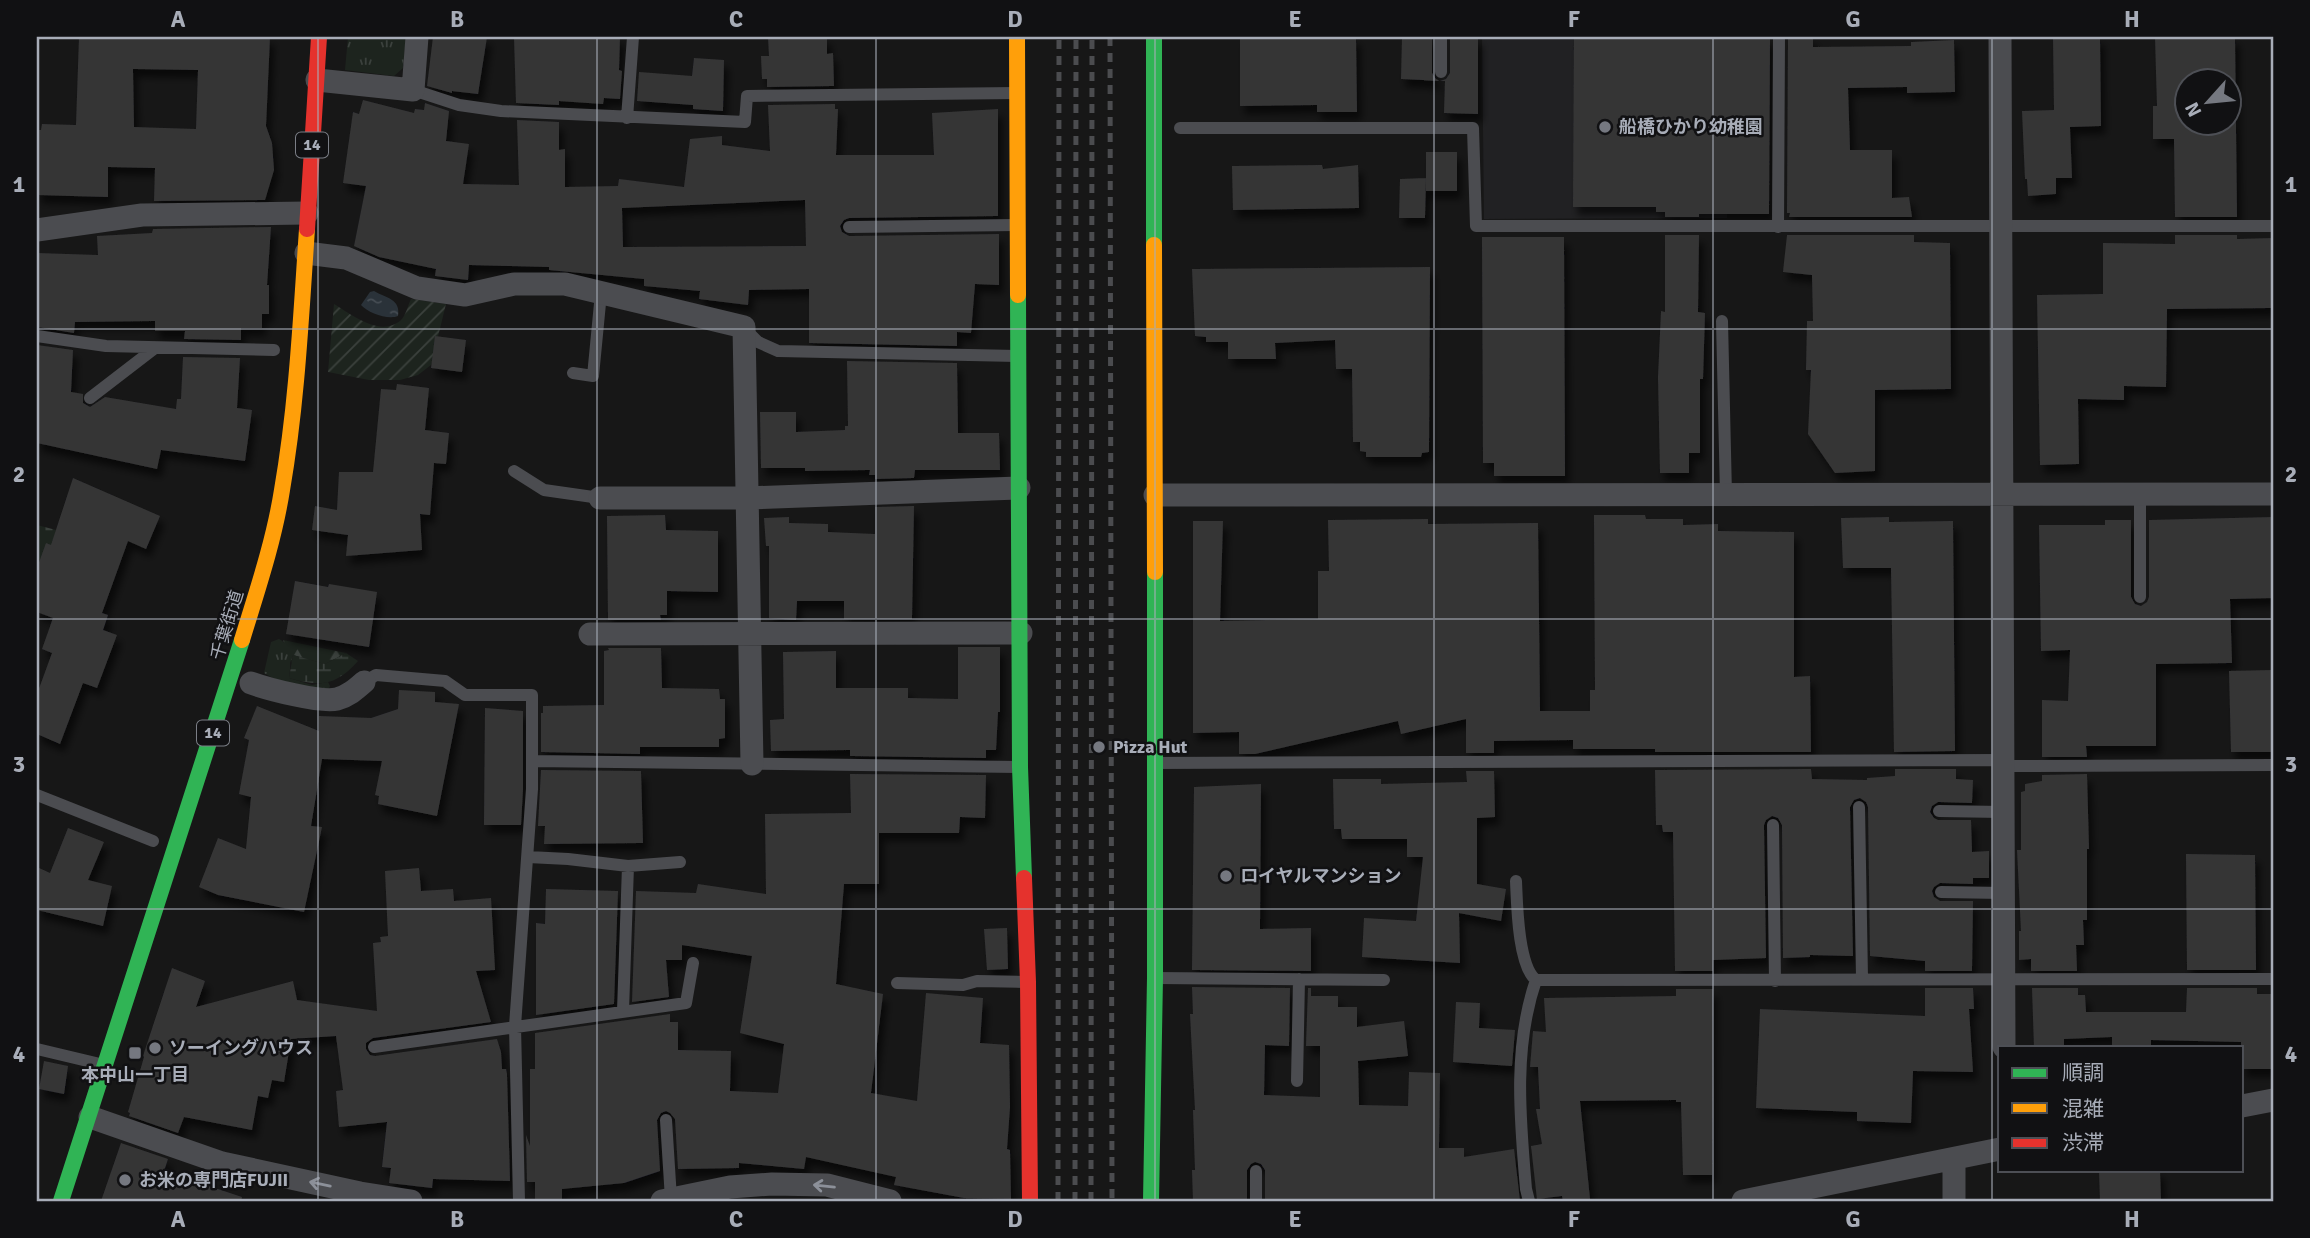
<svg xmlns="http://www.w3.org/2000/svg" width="2310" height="1238" font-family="Signika,'Noto Sans JP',sans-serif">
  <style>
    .built { fill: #212123 }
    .grass { fill: url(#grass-tufts) }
    .forest { fill: url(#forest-firs) }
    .wetland { fill: url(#wetland-marsh) }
    .cemetery { fill: url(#cemetery-stones) }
    .garden { fill: url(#garden-furrows) }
    .water { fill: url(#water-ripples) }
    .building { fill: #353536; fill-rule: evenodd; filter: url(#shadow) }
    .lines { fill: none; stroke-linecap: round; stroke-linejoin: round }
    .lane { stroke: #4b4c50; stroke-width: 12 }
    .street { stroke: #4b4c50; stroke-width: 23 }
    .fast { stroke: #30b455; stroke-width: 16 }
    .slow { stroke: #ff9f0a; stroke-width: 16 }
    .jam { stroke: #e5322d; stroke-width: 16 }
    .rail { stroke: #4b4c4f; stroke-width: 5; stroke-dasharray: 9 7; stroke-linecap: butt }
    .oneway { stroke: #8c9099 }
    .grid { fill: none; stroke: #a8adb8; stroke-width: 2; stroke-opacity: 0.55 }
    .poi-dot { fill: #757880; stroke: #111113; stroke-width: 2.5 }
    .labels { text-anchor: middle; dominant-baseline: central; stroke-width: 5; stroke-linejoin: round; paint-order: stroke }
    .shield { fill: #111113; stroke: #7b7e86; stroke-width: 2 }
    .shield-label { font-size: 16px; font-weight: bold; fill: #a8adb8 }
    .poi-label { font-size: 18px; font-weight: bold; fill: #a8adb8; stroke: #111113; text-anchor: start }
    .street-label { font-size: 18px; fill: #a8adb8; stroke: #111113 }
    .neatline { fill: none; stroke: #a8adb8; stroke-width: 2.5 }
    .grid-label { font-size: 23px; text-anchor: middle; font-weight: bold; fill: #a8adb8 }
  </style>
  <defs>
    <pattern id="grass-tufts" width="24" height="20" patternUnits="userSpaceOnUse" patternTransform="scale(1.75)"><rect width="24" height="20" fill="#1d241e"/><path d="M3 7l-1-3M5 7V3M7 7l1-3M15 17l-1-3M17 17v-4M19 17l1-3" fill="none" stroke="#3b413d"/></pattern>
    <pattern id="forest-firs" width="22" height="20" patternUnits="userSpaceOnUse" patternTransform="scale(1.75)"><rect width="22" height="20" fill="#1d241e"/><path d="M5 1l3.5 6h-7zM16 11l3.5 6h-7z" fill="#3b413d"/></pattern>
    <pattern id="wetland-marsh" width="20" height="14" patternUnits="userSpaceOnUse" patternTransform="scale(1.75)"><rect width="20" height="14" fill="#1d241e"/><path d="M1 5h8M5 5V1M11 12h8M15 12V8" fill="none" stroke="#3b413d"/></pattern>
    <pattern id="cemetery-stones" width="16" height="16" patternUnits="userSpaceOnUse" patternTransform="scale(1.75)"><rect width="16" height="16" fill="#1d241e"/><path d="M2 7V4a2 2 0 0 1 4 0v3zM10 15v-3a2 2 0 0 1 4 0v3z" fill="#3b413d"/></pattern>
    <pattern id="garden-furrows" width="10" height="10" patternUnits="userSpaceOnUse" patternTransform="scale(1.75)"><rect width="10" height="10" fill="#1d241e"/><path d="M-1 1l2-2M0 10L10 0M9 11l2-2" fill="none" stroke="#3b413d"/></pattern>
    <pattern id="water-ripples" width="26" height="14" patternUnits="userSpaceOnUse" patternTransform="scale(1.75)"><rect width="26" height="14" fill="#2a3239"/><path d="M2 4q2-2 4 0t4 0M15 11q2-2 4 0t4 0" fill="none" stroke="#464d54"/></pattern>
    <filter id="shadow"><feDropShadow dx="4.5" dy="8" stdDeviation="3.5" flood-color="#0009"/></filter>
  </defs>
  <rect width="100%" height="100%" fill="#171717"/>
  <path class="built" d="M1482,37h244l1,181 -243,1z"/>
  <path class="grass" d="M348,37h58l-3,31 -9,8 -49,-6z
    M279,639c13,6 12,26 10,39l23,7 16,-3 2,4 -2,5c-21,0 -46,-7 -64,-18l7,-31z"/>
  <path class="forest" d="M283,640l63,13 -21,11 -32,-9 -2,8z"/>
  <path class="wetland" d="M346,653l12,8c-22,25 -38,26 -69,17l4,-23 32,9z"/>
  <path class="cemetery" d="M37,525l19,5 -19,69z"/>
  <path class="garden" d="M411,299l35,5 -15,61 -13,10 -18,5h-31l-41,-8 6,-68c18,11 47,34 67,16 5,-5 7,-15 10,-21z"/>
  <path class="water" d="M374,291c12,7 27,8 24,25 -10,4 -30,-3 -37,-11l9,-13z"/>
  <path class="building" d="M79,37h191l-4,89 6,17 2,27 -9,30 -111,1 1,-33 -47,-1v30l-71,-2 1,-65h3l1,-6 34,1zM133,69l65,1 -2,59 -62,-2z
    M433,37h54l-9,57 -26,-3v2l-25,-7z
    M514,37h106l-1,33 3,1 -2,28 -16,-1 -1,6 -44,-3v4l-43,-2z
    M768,37h59v17l6,-1 1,33 -67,1v-8h-5l-1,-23h8z
    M1240,37h116l1,75h-40v-7l-77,1z
    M1402,37h30v36l4,6 4,2 6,-2 4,-6v-36h28v77l-34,-1 1,-32 -44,-2z
    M1574,37l196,1 -1,176h-70v3h-34v-5h-9v-5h-83z
    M1788,37h25v10l98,-1v-4l43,-2 1,52 -48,1v-6l-59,1 2,62h42v48l17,-1 3,20h-123l1,-4h-3z
    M2053,37h47l1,89 -31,1 2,51h-16v16l-28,2 -1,-17h-2l-3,-68 32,-1z
    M2155,37h80l2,180h-62l-1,-78h-21v-33h4zM2188,80h42v42h-42z
    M694,58l30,2 -1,51 -30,-2v-4l-56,-4 2,-29 53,4z
    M363,100l51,13 1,-4 9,1 1,-7 24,8 -3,30 23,3 -6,40 56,1 -2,-65 42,2v28l6,-1v38l53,-1 1,-7 65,8 6,-48 32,-3v9l48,6 -2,-46 67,-1v5h3l-2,46h98l-2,-42 66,-4v107l-149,2 -5,2 -4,6 2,6 7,4 150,-2v51l-24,-1 -4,49 -14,-1v14l-148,-3v-54l-60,1 -1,15 -49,-6 1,-8 -56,-5v-7l-95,-9v-3l-80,-2 -1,15 -33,-4 1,-7 -57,-12 -25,-11 12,-60 -23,-3 10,-71 6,2zM805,200l1,46 -183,1 -1,-39z
    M1426,152h31v39h-31z
    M1322,165l1,4 35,-4 1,43 -126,2 -1,-44z
    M1426,178l-1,40h-26l1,-39z
    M271,227l-4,58h2v29h-7v14h-21v12l-57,-1 1,-8h-30v-10l-80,1 -1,11 -37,-6v-74l61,2 -1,-19 55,-3 1,-4z
    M1665,235h34l-1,77 7,1 -2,66h-3v74h-11v20h-29l-2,-96 3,-66 4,1z
    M1787,235h127v7l36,1 1,146 -76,1v81l-40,2 -27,-39 3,-64h-5l1,-49h6l-1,-46 -29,-3z
    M2175,235h62v4l36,-1v70l-106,1 -1,78 -42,-1v14l-46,-1 1,65 -39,1 -3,-170 66,-1v-51l72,1z
    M1482,237h82l1,239h-71v-13h-11z
    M1430,267l-1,185 -7,1 -1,4h-55v-5l-6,-1v-9h-7l-1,-73h-16l-1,-29 -60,3 1,16h-48v-17h-22v-5l-11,-1 -3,-67z
    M435,336l31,4 -4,32 -31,-4z
    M37,345l36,5 -2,42 12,2v9l7,4 15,-10 71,12 1,-10h4l2,-42 57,1 -3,50 15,2 -7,51 -84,-11 -4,19 -120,-26z
    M847,361l110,2 1,70h41l1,37h-85l-1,8 -39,1v-4h-6l1,-5 -65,1v-3h-44l-1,-56h36v20l49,-2v-4h3z
    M397,384l32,4 -4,42 24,3 -3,31 -12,-1 -4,52 -10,-1 2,36 -76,6 2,-21 -36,-5 3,-24 22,4 2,-38h34l8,-83 15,1z
    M73,478l87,38 -14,33 -18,-8 -26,72 6,2 -5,15 14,5 -20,53 -14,-5 -23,61 -23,-10v-40l15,-41 -10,-4 11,-31 -16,-6v-44l9,-25 5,2z
    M914,506l-2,113h-68v-18h-47l-1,19 -27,-2v-72h-3l-2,-28 25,-1v6l39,1v8l47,2v-27z
    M665,515l1,15 52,1v61l-51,-1v24h-7l1,5h-53l-1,-104z
    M1594,515h51l1,4h37v6l35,-1v7l76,1v145l16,-1 1,76h-156v-3h-82v-9l-79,1v12h-28v-34l-65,15 -3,-13 -143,33h-16v-22l-46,1v-212h30l-3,100 98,-2v-48h11l-1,-51 100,-1v5l110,-1 2,188h50v-21h5z
    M1889,517v5l64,-1 2,230 -61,1 -3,-184h-48l-2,-50z
    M2273,517v81l-43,1 2,64 -76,1v82h-70l1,11h-45v-57l26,1 2,-51 -29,1 -2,-126h66v-5h26v77l4,7 6,2 6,-4 2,-5v-77z
    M295,581l33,6 1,-3 48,8 -8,55 -83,-13z
    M958,647h42v65h-2l-2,38h-10v8l-136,-2v-6l-79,1 -1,-31 14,-1 -1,-67 53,-1v37h72v10l50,1z
    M608,648h53l1,40 57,1 1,10h5v39l-6,1v8h-79v7l-99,-2v-39h2v-7l61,-1v-54l5,-1z
    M2273,670v82h-42l-2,-81z
    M399,690l36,2v10l24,2 -22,112 -59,-12 1,-8 -4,-1 7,-34 -60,-2 -11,67 11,1 -18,85 -86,-17 -19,-8 19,-49 28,11 5,-52 -12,-3 10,-54 -5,-2 13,-32 62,25v-15l52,2 27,-9z
    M485,708l38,3v78l-2,36h-37z
    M1811,769l1,10 55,1v-2l28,-2v-7h61v10l17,1 -1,23 -34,-1 -6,4 -2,6 4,6 4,2h33l1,32 17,-1v27h-16v6l-33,-1 -6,4 -2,4 2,6 6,4h33l-1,70h-47v-10l-55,-5 -2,-149 -2,-5 -6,-4 -6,2 -4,7 3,149 -43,-1v2l-27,1 -1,-133 -4,-7 -6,-2 -6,4 -2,5 2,133 -53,2v11h-38l-2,-139h-10l-1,-7h-6l-1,-55z
    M541,770l100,1 2,72 -99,1 1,-18h-7z
    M1466,771h28l1,46 -18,1v66l29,5 -5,32 -42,-8 1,50 -98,-6 2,-39 52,3 7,-64h-16v-18h-65l-1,-10h-7l-1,-50h48v5l86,-2z
    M850,774l136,1 -1,43 -25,-1 -1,16h-80v51h-35l-8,100 47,10 -12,99 46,8 9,-108 57,5 -3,45 29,2 1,62 -3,42 3,1 1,49 -47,-1 -70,-13 2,-8 -90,-20 -2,12 -65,-6v5l-61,1 -3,-50 -5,-6 -4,-2 -5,2 -4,7 3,51 -36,12 -62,6v10h-27v-17h-8l-1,-47 4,11v-77h5v-36l135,-19v8h8v28l53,1 -1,40 48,2 6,-49 -44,-11 12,-77 -70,-11v15h-16l3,37 -37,5 4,-111 60,2 2,-9 68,10 -1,-80 86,-1z
    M2087,774l2,75h-2v71h-4l1,25h-8l1,26h-46v-12l-12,1v-29h2l-4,-81h4v-58l4,-1v-7l17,-3v-6z
    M1261,784l-1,145 51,-1v43l-119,-1 2,-183z
    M68,828l36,14 -16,38 24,6 -9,40 -66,-16v-43l13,6z
    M2186,854l69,1 1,115h-69z
    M419,868l2,23 32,-2 1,12 37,-3 4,72 -19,1 15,51 -118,16 -7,5v6l4,6 5,1 122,-17 4,13 1,17h4l1,5 3,107 -77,-2 -1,9 -43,-5 2,-15 -9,-1 5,-45 -48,5 -3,-36 7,-1 -7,-54 -45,3 -7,43 -12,-2 -4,18 -10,-2 -6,34 -68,-13 -6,16 -49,-17 1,-3 -2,-1 16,-55 -1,-1 29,-88 33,13 -9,26 97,-26 4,19 80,11 -4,-68 8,-1 -1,-5 8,-1 -3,-65z
    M546,889l72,2 -4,113 -78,11v-92l9,1z
    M1007,928l1,41 -21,1 -3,-41z
    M1192,987l98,1 -1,58 -24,-1 -1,50 56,2v-51h-14l2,-58h3v8h27v11h19v20l47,-6 4,35 -50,5 1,44 49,1 1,-34 31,1 -1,75h25v9l50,-8 6,52h-255v-31l-4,-6 -6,-2 -4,2 -4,6v31h-54l-1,-31h3l-2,-60h2l-5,-96h3z
    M1925,988h48l1,21h-5l4,63 -60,-1 -2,52 -54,-2v-9l-101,-4 4,-99 165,7z
    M2032,988h46v7h7l1,17h100l1,-24h70v6h16v75h-31l-1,-27 -90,-2v7h-39v-10l-48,2v8h-30z
    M1676,989h37l-1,186h-29l-2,-73h-5v-2l-96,1 10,98 -27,2 -1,-5 -25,3 -6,-53 11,-2 -6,-35h4l-2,-42h-8l3,-36 13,1 -2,-34 132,-2z
    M1456,1002l24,1 -1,25 36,2 -3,36 -59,-4z
    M44,1061l24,5 -4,28 -25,-5z
    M121,1143l47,16 -4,12 78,26 -1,4h-140z
    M2099,1170h61l1,31h-61z"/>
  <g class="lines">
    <path class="lane" d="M1441,72v-35
      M413,90l46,15 42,6 244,11 2,-26 269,-3
      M627,118l6,-81
      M1180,128h293l3,98h797
      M849,227l167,-2
      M1778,227l1,-190
      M1722,321l4,174
      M745,329l13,13 20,9 239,5
      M37,336l69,10 168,4
      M573,373l20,3 8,-83
      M90,398l65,-50
      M514,471l30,19 56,8
      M2140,495v102
      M364,682l12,-7 69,6 20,14h67v94l-17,237 4,175
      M532,761l488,6
      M1155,763l847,-3
      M2002,766l271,-1
      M37,795l116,46
      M1859,807l3,171
      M1939,811l63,1
      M1773,825l2,156
      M528,857l40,2 60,7 52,-4
      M1516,881c1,23 2,85 20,99
      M1941,892l62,1
      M1155,978l229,2
      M897,983l66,2 14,-4 48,1
      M623,1011l5,-145
      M374,1047l312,-44 7,-40
      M37,1049l63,15
      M1297,1081l2,-102
      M666,1120l5,79
      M1256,1201v-30
      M1529,1201l-3,-12c-6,-70 -13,-142 10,-209l737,-1"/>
    <path class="street" d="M2000,37l4,1010
      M317,80l96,10 4,-53
      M37,230l105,-15 165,-2
      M306,253l40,5 71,30 48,7 49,-11h51l179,43 8,437
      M1155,495l1118,-1
      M600,498h147l272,-10
      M590,634l431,-1
      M251,683c17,6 70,20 86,16 11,-3 18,-9 27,-17
      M2242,1106l31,-6
      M90,1117l132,46 138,30 51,8
      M662,1201l68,-14 42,-3 55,1 63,16
      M1743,1201l257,-52
      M1954,1201v-42"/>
    <path class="fast" d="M1154,37v208
      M1018,295l2,472 4,111
      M61,1201l181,-561
      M1151,1201l4,-223v-406"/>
    <path class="slow" d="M1017,37l1,258
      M1154,245l1,327
      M242,640c15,-49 32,-99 40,-150 15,-86 19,-174 25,-261"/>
    <path class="jam" d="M307,229l12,-192
      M1024,878l4,104 2,219"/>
    <path class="rail" d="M1110,37l2,1164
      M1058,1201l1,-1164
      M1075,1201l1,-1164
      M1091,1201l1,-1164"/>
  </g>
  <defs><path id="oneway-shaft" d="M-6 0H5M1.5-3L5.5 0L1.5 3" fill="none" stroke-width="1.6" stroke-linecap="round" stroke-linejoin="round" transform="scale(1.75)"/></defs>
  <g class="oneway">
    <use href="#oneway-shaft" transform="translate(320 1184) rotate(-168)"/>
    <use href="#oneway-shaft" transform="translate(824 1186) rotate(-174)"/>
  </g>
  <path class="grid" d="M318,37v1164M597,37v1164M876,37v1164M1155,37v1164M1434,37v1164M1713,37v1164M1992,37v1164M37,329h2236M37,619h2236M37,909h2236"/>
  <g class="poi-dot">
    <circle cx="1605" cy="127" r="7"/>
    <circle cx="1099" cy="747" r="7"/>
    <circle cx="1226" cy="876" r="7"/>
    <circle cx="155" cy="1048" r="7"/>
    <rect x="128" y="1046" width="14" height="14" rx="3.5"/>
    <circle cx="125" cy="1180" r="7"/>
  </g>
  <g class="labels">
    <g class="shield">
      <rect x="296" y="132.5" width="32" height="25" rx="5"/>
      <rect x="197" y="720.5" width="32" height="25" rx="5"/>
    </g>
    <g class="shield-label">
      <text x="312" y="145">14</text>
      <text x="213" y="733">14</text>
    </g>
    <g class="poi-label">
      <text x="1619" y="127">船橋ひかり幼稚園</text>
      <text x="1113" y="747">Pizza Hut</text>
      <text x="1240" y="876">ロイヤルマンション</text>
      <text x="169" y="1048">ソーイングハウス</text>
      <text x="135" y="1075" text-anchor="middle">本中山一丁目</text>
      <text x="139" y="1180">お米の専門店FUJII</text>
    </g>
    <g class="street-label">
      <text transform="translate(227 625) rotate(-73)">千葉街道</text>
    </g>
  </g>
  <rect width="2310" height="1238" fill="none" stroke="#111113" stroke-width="77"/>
  <rect x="1998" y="1046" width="245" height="126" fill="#111113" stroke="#4d4f55" stroke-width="2"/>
  <rect x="2012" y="1068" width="35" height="10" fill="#30b455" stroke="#4d4f55" stroke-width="2"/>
  <text x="2062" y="1080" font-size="21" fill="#a8adb8">順調</text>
  <rect x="2012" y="1103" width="35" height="10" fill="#ff9f0a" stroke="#4d4f55" stroke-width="2"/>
  <text x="2062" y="1116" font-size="21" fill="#a8adb8">混雑</text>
  <rect x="2012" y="1138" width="35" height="10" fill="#e5322d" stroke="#4d4f55" stroke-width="2"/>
  <text x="2062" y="1150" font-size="21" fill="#a8adb8">渋滞</text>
  <g transform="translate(2208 102) rotate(243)"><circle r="33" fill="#111113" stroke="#4d4f55" stroke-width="2"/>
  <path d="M0-5L12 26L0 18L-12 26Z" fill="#757880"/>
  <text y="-10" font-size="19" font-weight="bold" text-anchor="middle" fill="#a8adb8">N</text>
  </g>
  <rect x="38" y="38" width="2234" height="1162" class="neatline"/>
  <g class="grid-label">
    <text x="178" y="27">A</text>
    <text x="457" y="27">B</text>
    <text x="736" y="27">C</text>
    <text x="1015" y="27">D</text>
    <text x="1295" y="27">E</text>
    <text x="1574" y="27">F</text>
    <text x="1853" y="27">G</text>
    <text x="2132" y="27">H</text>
    <text x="19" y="192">1</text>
    <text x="2291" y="192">1</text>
    <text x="19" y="482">2</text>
    <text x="2291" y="482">2</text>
    <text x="19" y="772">3</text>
    <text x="2291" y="772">3</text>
    <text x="19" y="1062">4</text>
    <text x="2291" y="1062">4</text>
    <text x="178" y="1227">A</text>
    <text x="457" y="1227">B</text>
    <text x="736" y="1227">C</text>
    <text x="1015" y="1227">D</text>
    <text x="1295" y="1227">E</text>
    <text x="1574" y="1227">F</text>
    <text x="1853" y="1227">G</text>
    <text x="2132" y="1227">H</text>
  </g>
</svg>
